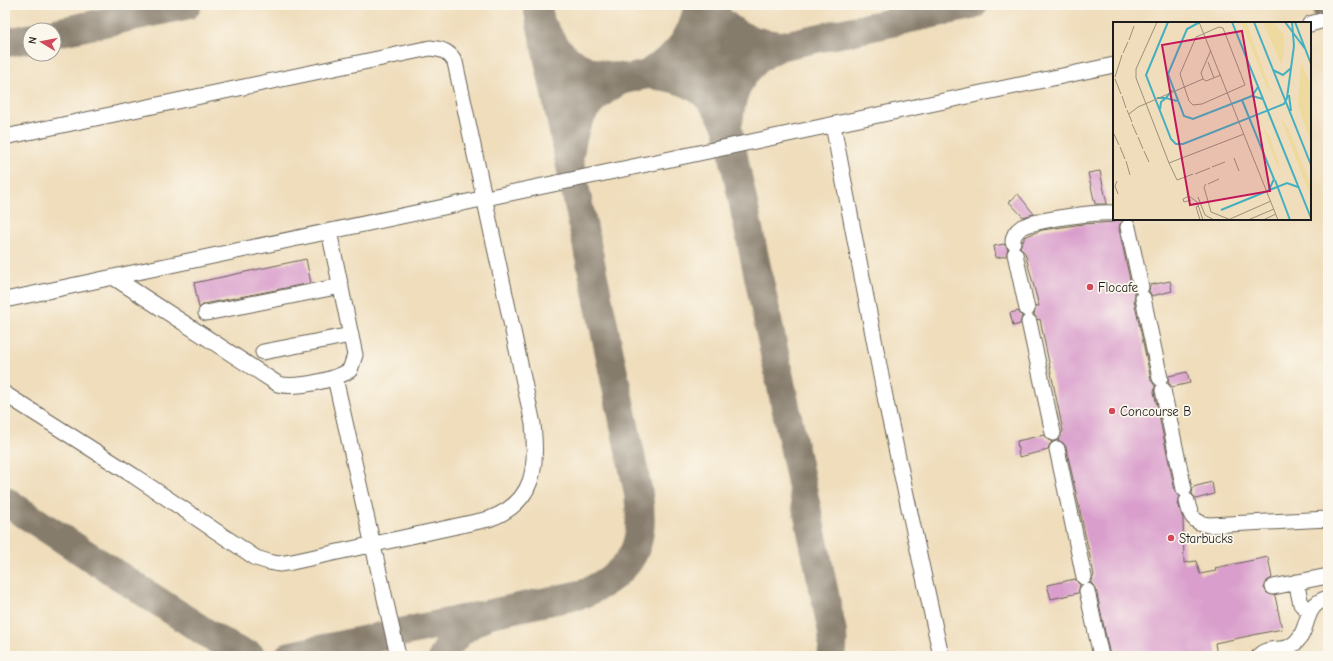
<svg xmlns="http://www.w3.org/2000/svg" width="1333" height="661" font-family="'Comic Neue',sans-serif">
  <style>
    .lines { fill: none; stroke-linecap: round; stroke-linejoin: round }
    .taxiway { stroke: #867c6c; stroke-width: 29 }
    .building { fill: #d99ecc }
    .minor-casing { stroke: #666054; stroke-width: 17 }
    .minor { stroke: #fff; stroke-width: 15 }
    .poi-dot { fill: #d1495b; stroke: #fbf7ec; stroke-width: 1.5 }
    .labels { text-anchor: middle; dominant-baseline: central; stroke-width: 3.5; stroke-linejoin: round; paint-order: stroke }
    .poi-label { font-size: 13px; fill: #1c1c1c; stroke: #fbf7ec; text-anchor: start }
    .inset-river { fill: none; stroke: #43afc1; stroke-width: 2 }
    .inset-road { fill: none; stroke: #9b907b; stroke-width: 1 }
    .view { fill: #c2185b; fill-opacity: 0.15; stroke: #c2185b; stroke-width: 2 }
    .inset-edge { fill: none; stroke: #1c1c1c; stroke-width: 2 }
  </style>
  <rect width="100%" height="100%" fill="#fbf7ec"/>
  <filter id="ink" filterUnits="userSpaceOnUse"><feTurbulence type="fractalNoise" baseFrequency=".025" numOctaves="2"/><feDisplacementMap in="SourceGraphic" scale="8" xChannelSelector="R" yChannelSelector="G"/><feConvolveMatrix kernelMatrix="1 2 1 2 8 2 1 2 1" color-interpolation-filters="sRGB"/></filter>
  <filter id="wash" filterUnits="userSpaceOnUse"><feTurbulence type="fractalNoise" baseFrequency=".012" numOctaves="4" result="noise"/><feDisplacementMap in="SourceGraphic" scale="16" xChannelSelector="R" yChannelSelector="G"/><feGaussianBlur stdDeviation="0.9" result="paint"/><feColorMatrix in="noise" values="0 0 0 0 0 0 0 0 0 0 0 0 0 0 0 0 0 1.4 0 .05"/><feComposite in="paint" operator="in"/></filter>
  <g filter="url(#wash)">
    <rect width="100%" height="100%" fill="#efddbb"/>
    <g class="lines">
      <path class="taxiway" d="M702,5l130,625 1,10 -1,16
        M708,5c17,26 37,36 68,40
        M1326,5l2,10
        M545,30c18,35 43,45 80,48 -34,18 -50,35 -55,74
        M54,33l133,-28
        M5,43l25,-5
        M653,70c26,-15 40,-35 45,-65
        M653,75c33,3 56,14 71,46
        M556,94l417,-89
        M729,120c2,-31 17,-57 46,-71
        M5,501l209,137 27,15 10,3
        M289,656l294,-62c51,-23 63,-48 55,-103l-101,-486
        M443,656c8,-17 21,-29 38,-37"/>
    </g>
    <g id="blocks">
      <path class="building" d="M1100,171l7,33h-12l-7,-31z
        M1018,194l16,20 -11,3 -14,-15z
        M1120,219h4l-4,5 -1,5 13,60 3,5 -1,6 17,80 4,6 -1,6 21,99 5,5 -2,7 5,16 1,44 12,-2 4,13 16,-3 -1,-3 53,-11 4,21 -5,3 -3,7 3,5 8,3 7,33 -67,14 2,13h-107l-14,-67 -5,-6 3,-8 -28,-128 -3,-4 -5,-3 5,-9 -23,-112 -2,1 -4,-5 2,-9h3l-14,-53 -5,-6 2,-6 2,-1v-3l18,-7 41,-6 31,-2z
        M1004,244l4,5 -2,7 -10,2 -2,-12z
        M306,259l5,24 -107,21 -5,4 -5,-25z
        M1170,281l2,10 -20,5 -3,-5 1,-6z
        M1018,311l4,5 -2,8 -7,2 -3,-13z
        M1187,372l3,11 -18,4 -4,-5 1,-6z
        M1044,435l3,4 5,3 -3,4 -1,4 -29,7 -2,-16z
        M1212,482l2,12 -18,5 -4,-5 1,-7z
        M1075,579l5,6 -2,8 -27,6 -4,-14z"/>
    </g>
  </g>
  <g filter="url(#ink)">
    <use href="#blocks" fill-opacity="0" stroke="#666054" stroke-width="1"/>
    <g class="lines">
      <defs>
        <path id="minor" d="M1310,24l18,-5
          M833,125l53,277 55,254
          M5,137l425,-89c12,1 20,4 25,14l78,362c4,42 3,78 -44,95l-197,43 -13,2 -10,-2 -13,-4 -122,-82 -129,-82
          M1128,227l13,60
          M1013,242c0,-7 3,-11 9,-15 14,-7 76,-16 92,-14
          M1015,254l12,55
          M113,277l165,107c17,5 58,-4 72,-14l5,-15 -26,-124
          M1143,298l17,80
          M5,300l1109,-235
          M206,313l135,-27
          M1029,322l24,111
          M263,352l88,-17
          M335,378l63,278
          M1163,390l21,99
          M1057,449l27,128
          M1187,501c3,14 6,22 22,24l119,-6
          M1296,582l5,22 8,7
          M1273,587l55,-11
          M1087,591l14,65
          M1259,656c7,-9 21,-5 30,-9 24,-12 10,-41 39,-49"/>
      </defs>
      <use href="#minor" class="minor-casing"/>
      <use href="#minor" class="minor"/>
    </g>
  </g>
  <g class="poi-dot">
    <circle cx="1090" cy="287" r="4"/>
    <circle cx="1112" cy="411" r="4"/>
    <circle cx="1171" cy="538" r="4"/>
  </g>
  <g class="labels">
    <g class="poi-label">
      <text x="1098" y="287">Flocafe</text>
      <text x="1120" y="411">Concourse B</text>
      <text x="1179" y="538">Starbucks</text>
    </g>
  </g>
  <g transform="translate(1113 22)">
    <rect width="198" height="198" fill="#efddbb"/>
    <path d="M128,0h5l26,72 -6,-9zM150,0h10l11,13v18l-3,11zM188,40l10,24v58l-13,-40zM168,97l8,11 22,55v13zM150,105l7,10 11,34 -6,-10z" fill="#eeda9e"/>
    <path class="inset-river" d="M55,0l-22,53 25,64 5,5h7l101,-40 3,-6 4,-30 -8,7 -10,-5M87,0l-13,7 -19,45 16,42 9,3 59,-23M119,0l79,196M141,0l57,143M172,0l21,28M182,0l16,42M178,46l3,-22 -2,-24M145,65l-6,9 11,3M176,73l2,16M44,76h9l6,-8M129,78l32,79 -5,11M47,87l1,-7 5,-4 11,3M162,158l15,40M108,188l66,-27 11,4"/>
    <path class="inset-road" d="M44,0l-21,47v9l33,85 75,-29M86,0l79,198M106,5l4,1 22,57 -43,19 -9,1 -4,-4 -9,-27 16,-37zM16,18l5,-14M98,28l-10,23 2,6 3,2 15,-6M10,31l5,-11M95,40l6,16M2,55l7,-22M2,57l6,15M9,74l4,12M14,88l5,12M16,92l9,-7 65,-28M19,102l5,11M1,112l5,11M25,115l5,12M7,125l5,12M31,129l5,11M121,136l5,13M13,139l4,14M56,141l8,17 16,-6M99,145l13,-5M82,152l15,-6M4,159l-2,5 3,8M93,162l-2,3 7,25 20,8M95,162l11,-5M85,175l7,18 9,5M78,178l-7,2 -1,-3 6,-3 8,6 6,18M86,184l-3,1 4,13M117,197l41,-18M135,198l26,-11M150,198l13,-6"/>
    <path class="view" d="M129,9l28,160 -80,14 -28,-160z"/>
    <rect width="198" height="198" class="inset-edge"/>
  </g>
  <rect width="1333" height="661" fill="none" stroke="#fbf7ec" stroke-width="20"/>
  <g transform="translate(42 42) rotate(280)"><circle r="19" fill="#fbf7ec" stroke="#a29f99"/>
  <path d="M0-3L7 15L0 10L-7 15Z" fill="#d1495b"/>
  <text y="-6" font-size="11" font-weight="bold" text-anchor="middle" fill="#1c1c1c">N</text>
  </g>
</svg>
